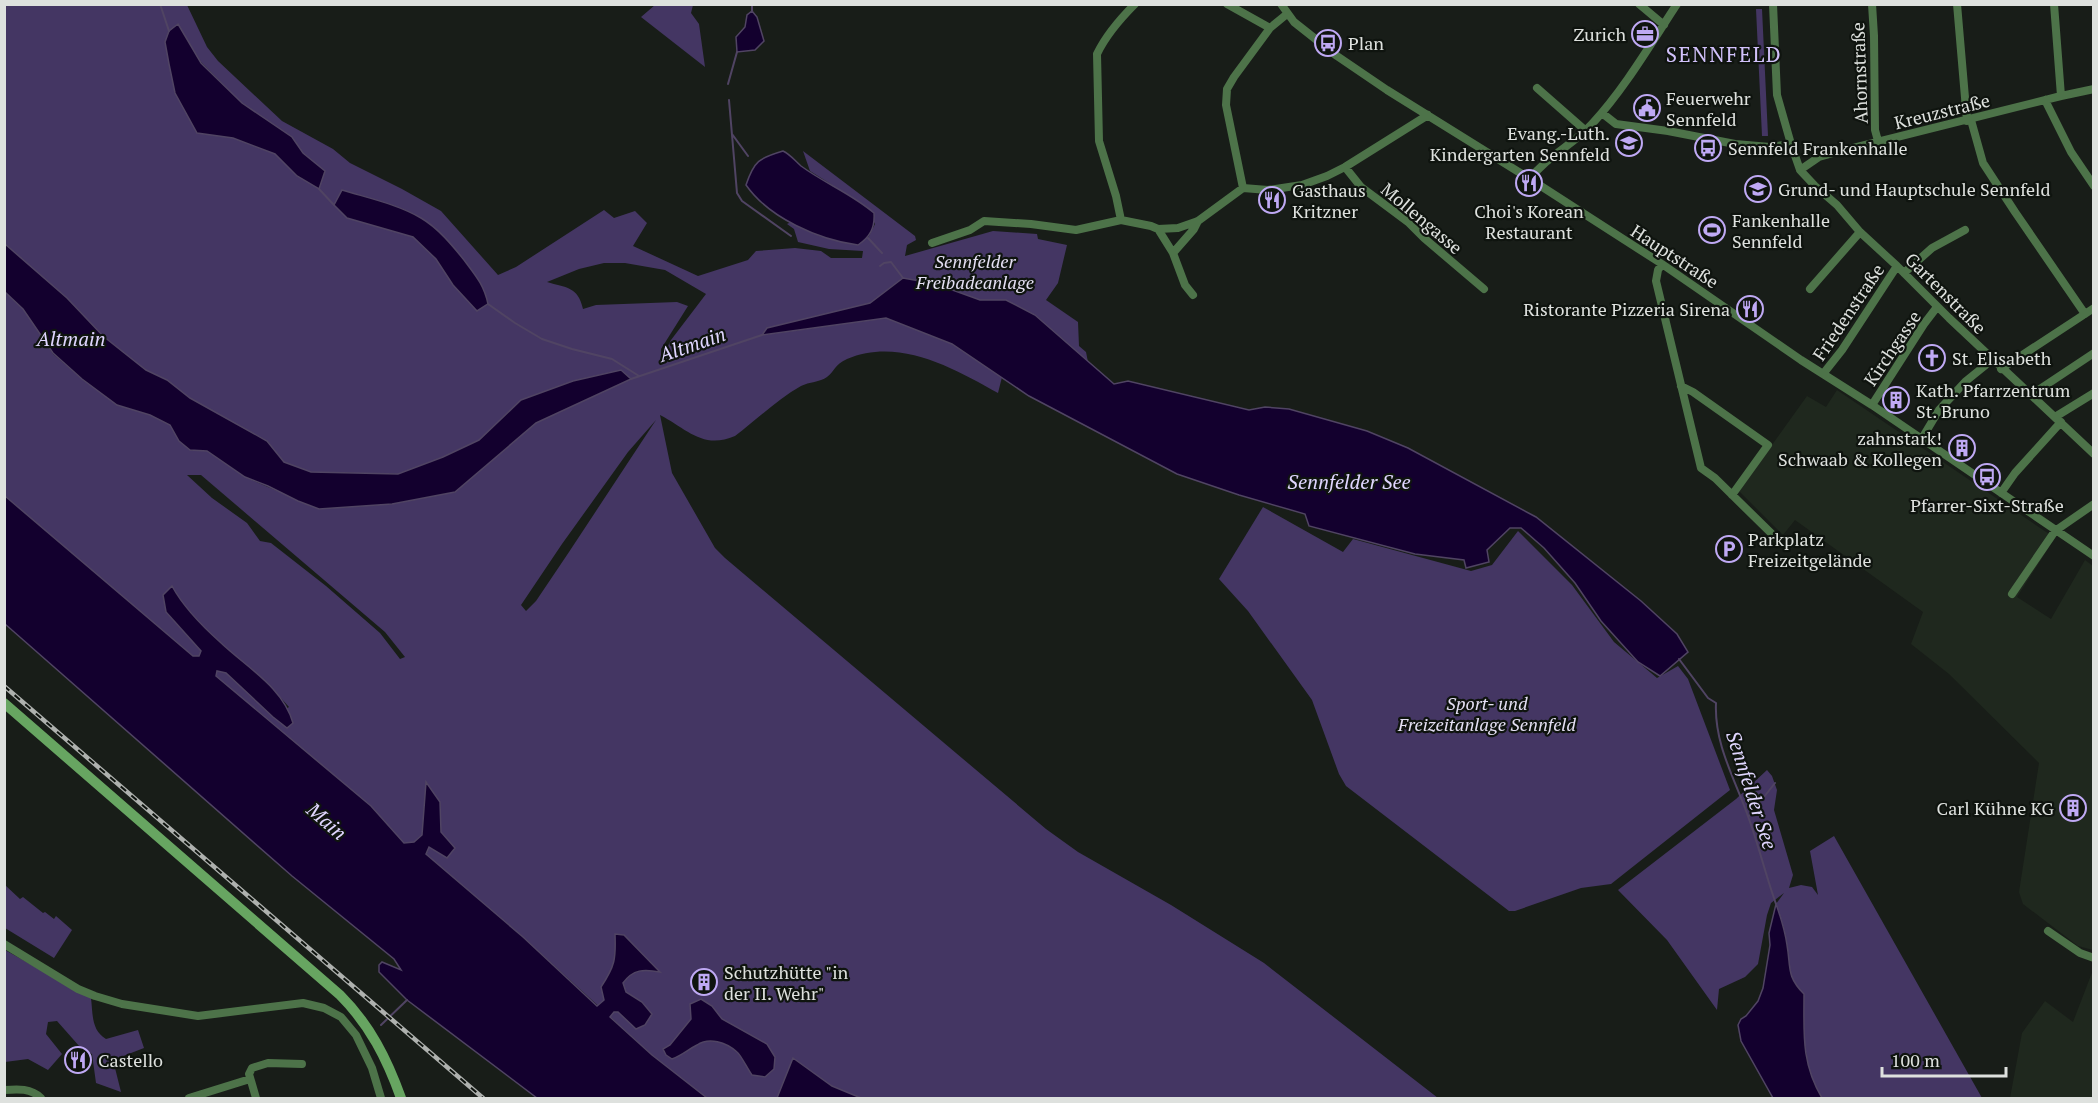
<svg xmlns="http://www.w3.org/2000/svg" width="2098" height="1103" font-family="'PT Serif',serif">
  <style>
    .built { fill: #1f281e }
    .green { fill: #443663; fill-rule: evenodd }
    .water { fill: #13002e; stroke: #504463; stroke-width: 1.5 }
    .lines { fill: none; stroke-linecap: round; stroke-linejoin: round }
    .stream { stroke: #504463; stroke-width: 2 }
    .minor { stroke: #4d7349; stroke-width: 8 }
    .secondary { stroke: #67a561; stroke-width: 10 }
    .rail-casing { stroke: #aeb1ae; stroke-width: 4.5 }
    .rail { stroke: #0f140f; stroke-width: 2; stroke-dasharray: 7; stroke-linecap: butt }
    .labels { text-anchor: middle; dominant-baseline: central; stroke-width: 4.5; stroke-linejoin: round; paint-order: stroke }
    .poi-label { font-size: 18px; fill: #dee1de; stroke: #0f140f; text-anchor: start }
    .street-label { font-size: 18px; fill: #dee1de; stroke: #0f140f }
    .park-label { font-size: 18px; font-style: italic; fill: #e5e0f4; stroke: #0f140f }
    .water-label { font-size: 20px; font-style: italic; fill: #e0d6ff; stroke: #0f140f }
    .quarter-label { font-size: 21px; letter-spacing: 1.5px; fill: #d1c1fa; stroke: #0f140f }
  </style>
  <rect width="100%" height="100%" fill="#181d18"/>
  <path class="built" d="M1837,390l218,148 -38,59 34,22 34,-59 8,6v384l-15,-4 -55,-42 -4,-12 20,-129 -90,-89 -38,-30 12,-32 -128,-92 -12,15 -44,-44 68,-95 19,11z
    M2093,970v128h-83l12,-65 23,-32 28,21z"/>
  <path class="green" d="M4,5h183l20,42 11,14 64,60 51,28 17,14 52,26 39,22 57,64 18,-8 88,-57 10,8 21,-7 12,12 -14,23 65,30 50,-16 8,-9 39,-3 26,3 10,7h31l1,-7 -34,-2 -31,-7 -4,-13 -7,-5 4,-2 31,15 46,1 7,-14 -8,-17 -57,-36 -7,-20 112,85 1,4 -9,5 -2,11 88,-25 44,3 1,5 29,6 -9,38 -12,17 32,22 1,24 7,6 2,10 -53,-47 -29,-15h-26l-44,-16 -33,-6 -33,25 -103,25 -4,7 123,-17 66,26 50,33 -4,16c-45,-25 -99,-56 -151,-34 -13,6 -12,12 -20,18 -7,5 -18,5 -26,9 -23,13 -45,34 -66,50 -32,14 -48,-7 -75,-21l12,58 43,75 10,10 321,271 32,23 93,53 93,58 174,135h-732l-54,-43 -129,-118 -97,-83 3,-7 12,-15 -1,-30 -13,-19 -5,52 -8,7 -10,1 -33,-37 -155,-130 1,-5 9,2 47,44 16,-10c-36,-42 -89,-72 -117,-120l-9,8 3,17 35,39 -2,5h-6l-188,-160v-204l18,17 30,45 29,25 35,26 33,10 21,10 8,16 11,9 17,1 38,26 74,32 73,-5 63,-12 81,-69 94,-44 -9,-9 -48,11 -52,19 -41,40 -37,17 -45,17 -87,-2 -27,-10 -17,-21 -77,-43 -23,-18 -21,-10 -43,-34 -36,-38 -62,-54zM178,24l23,38 41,41 50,34 11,16 21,18 -5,17 -22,-12 -22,-22 -42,-16 -36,-5zM385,229l64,13 39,62 -11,7 -24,-26 -17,-26 -23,-22zM604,263h21l40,7 41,24 -35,46 -10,20v-11l27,-43 -11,-4 -81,3 -13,4c-5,-23 -17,-21 -36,-27l32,-13zM656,420l-87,132 -33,49 -10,10 -5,-6 41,-61 66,-92zM187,475h14l184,157 20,25 -5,2 -20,-26 -54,-47 -55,-43 -11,-2 -13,-18 -35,-25z
    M655,5h38l-2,8 8,11 6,43 -64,-50z
    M1756,9h6l6,127h-6z
    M1263,507l80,45 10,-13 118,32 21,-6 26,-34 54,54 42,57 43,36 21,-12 10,13 42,111 -119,94 -30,4 -66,23h-6l-163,-125 -7,-12 -27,-74 -64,-89 -29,-32z
    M1767,770l5,6 5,14 -3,20 19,65 -4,13 12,-3 11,2 6,8 -8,-44 24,-15 148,262h-160l-12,-22 -6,-36v-46c-18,-18 -13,-27 -17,-49 -2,-14 -6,-27 -11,-41l8,-11 -13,10 -4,12 -9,49 -13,13 -26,12 -2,21 -50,-70 -49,-50 118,-91z
    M5,885l15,14 3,-2 20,16 2,-1 9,7 2,-3 16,14 -18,28 -49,-30z
    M5,950l86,48c2,16 0,32 15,41l32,-9 6,18 -31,12 8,32 -25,-9 -4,-29 -12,-7 -23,-26 -9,1 -2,12 16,20 -14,16 -20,-11 -23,3z"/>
  <path class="water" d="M752,11l5,6 7,24 -9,9 -18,2 -1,-15 9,-10 2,-12z
    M178,24l23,39 41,40 50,34 11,16 22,18 -6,18 -22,-13 -22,-22 -42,-16 -36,-5 -22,-40 -6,-29 -4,-22 4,-11z
    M783,151c8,4 11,9 18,15 23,17 51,28 73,47 1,15 -4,24 -16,32 -39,-5 -89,-27 -112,-60 8,-24 13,-27 37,-34z
    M342,190c26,8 55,14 79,28 17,10 31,27 43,42 12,16 20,25 24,44l-11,7 -24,-26 -17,-26 -23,-22 -66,-19 -13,-13z
    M5,244l62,54 36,38 43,34 21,10 23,18 77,43 17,21 27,10 87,2 45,-17 36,-17 42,-40 52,-19 48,-11 10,9 -95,44 -81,69 -63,12 -73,5 -21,-8 -30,-15 -23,-9 -38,-26 -17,-1 -11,-9 -9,-16 -20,-10 -33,-10 -35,-26 -29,-26 -30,-44 -18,-17z
    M903,278l33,6 44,16h26l29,15 79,69 14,-3 121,29 16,-3 24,2 78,22 41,17 128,69 105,84 36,33 11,18 -28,24 -22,-14 -37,-41 -26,-38 -31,-35 -23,-20h-11l-23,22 2,12 -23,6 -2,-8 -49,-6 -106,-28 -4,-12 -66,-19 -62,-21 -148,-78 -77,-52 -66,-26 -124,17 5,-7 103,-25z
    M5,496l188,160h6l2,-5 -35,-39 -3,-17 9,-9c12,22 30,40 48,56 26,25 63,45 73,81l-6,5 -14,-11 -47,-44 -9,-2 -1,5 155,130 33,37 10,-1 8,-7 4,-53 14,20 1,30 14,16 -8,10 -18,-11 -3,7 97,83 74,69 7,-6 -3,-13c14,-21 15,-28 14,-53l9,1 36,37c-16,-3 -27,-3 -37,11l3,9 16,10 10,12 -7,11 -9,4 -18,-17h-4l-4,5 42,38 55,43h-170l-130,-98 -28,-28v-7l3,-3 19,8 -7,-11 -102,-83 -287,-252z
    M1776,904c5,14 9,27 11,41 4,22 -1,31 17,49 0,39 -3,69 18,104h-49l-32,-57 -3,-16 3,-6 5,-3 12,-15 5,-13 7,-43 -1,-12z
    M701,999l11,7 10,13 45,25 8,13 -1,12 -9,8 -13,-2c-4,-5 -11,-20 -15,-23 -11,-10 -28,-15 -40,-7 -10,5 -14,10 -25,14l-6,-4 -3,-6 7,-4 21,-26 -1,-15z
    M793,1058l39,28 29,12h-84z"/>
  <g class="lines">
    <path class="stream" d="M160,4l9,27
      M752,11v-7
      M728,84l9,-32
      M729,100l8,93 5,8 49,35
      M732,134l16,22
      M319,189l15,16
      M868,238l14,15
      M880,266l4,-3 7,-1 12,16
      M488,304l27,19 27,16 30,10 40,10 27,17
      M631,379l131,-44
      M1679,659l29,39 8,5c-2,42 20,78 33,116 10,28 17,57 27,85
      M1749,816l26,-33
      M381,1025l26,-25"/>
    <path class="minor" d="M1227,4l43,24
      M1281,4l13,18 43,34 50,34 143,89 132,85 139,96 71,45 222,151
      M1639,4l25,21
      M1773,4l4,91 14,49 9,26 15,16 22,19 23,27 37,34 52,52 145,136
      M1872,4l2,32 1,94 3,11
      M1957,4l10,117
      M2054,4l7,92
      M1537,88l49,43
      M2045,100l26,52 23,34
      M1602,113l14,11 52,7 67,13 35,3 21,-3
      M1971,120l12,43 32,49 70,102
      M1345,167l16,20 47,35 16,16 60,51
      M1800,170l19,-13 18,-5 224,-56 33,-7
      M1530,179c17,-23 43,-34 62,-55 33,-36 58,-79 85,-120
      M1243,188l-17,-83 1,-16 7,-12 36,-49 17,-14
      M1121,220l-5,-24 -17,-55 -2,-87c9,-19 23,-35 38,-50
      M1158,229l15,24 12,32 8,10
      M932,243l38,-13 14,-9 47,3 45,6 45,-10 30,6 7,3 20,-1 20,-7 45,-33 25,2 34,-5 25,-9 18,-9 83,-52
      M1173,253l21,-24 4,-8
      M1662,264l-4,6 -2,11 45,187 14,10 63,62
      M1904,273l28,-25 33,-18
      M1810,289l50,-57
      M2001,369l93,-61
      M1823,374l19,-24 55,-84
      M1681,386l12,6 75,53 -36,50
      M2031,395l63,-42
      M1872,405l52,-81 13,-17
      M2055,417l39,-24
      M1921,440l18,-30 27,-29 26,-21
      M2001,493l14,-20 46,-51
      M2012,594l43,-63 39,-27
      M2048,931l32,22 14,5
      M4,944l74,45 17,7 27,8 76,12 105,-13 21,5 17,9 15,18 16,33 9,30
      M4,1090c14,-1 27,-2 37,8
      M189,1098l61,-19
      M256,1098l-7,-24 3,-6 16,-5 34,1"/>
    <path class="secondary" d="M4,703l336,292c30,30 47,64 61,103"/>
    <defs>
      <path id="rail" d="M4,686l479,412"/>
    </defs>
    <use href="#rail" class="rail-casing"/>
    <use href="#rail" class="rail"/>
  </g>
  <defs>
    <symbol id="office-ring" viewBox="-11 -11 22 22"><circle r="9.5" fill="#0f140f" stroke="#bfa9f4" stroke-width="1.5"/><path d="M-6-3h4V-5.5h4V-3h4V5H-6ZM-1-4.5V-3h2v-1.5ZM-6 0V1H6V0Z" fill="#bfa9f4"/></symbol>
    <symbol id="bus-ring" viewBox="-11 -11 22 22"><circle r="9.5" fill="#0f140f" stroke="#bfa9f4" stroke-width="1.5"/><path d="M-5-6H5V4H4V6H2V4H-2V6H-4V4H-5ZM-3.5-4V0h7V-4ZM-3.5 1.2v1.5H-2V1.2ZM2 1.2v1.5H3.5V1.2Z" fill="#bfa9f4"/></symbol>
    <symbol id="civic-ring" viewBox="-11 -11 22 22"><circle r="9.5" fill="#0f140f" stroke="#bfa9f4" stroke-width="1.5"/><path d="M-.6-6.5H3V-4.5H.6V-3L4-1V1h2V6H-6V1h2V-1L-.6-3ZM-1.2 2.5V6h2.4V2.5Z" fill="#bfa9f4"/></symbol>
    <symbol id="school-ring" viewBox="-11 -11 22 22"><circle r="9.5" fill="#0f140f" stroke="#bfa9f4" stroke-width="1.5"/><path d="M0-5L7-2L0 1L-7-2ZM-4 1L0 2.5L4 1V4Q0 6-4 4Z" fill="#bfa9f4"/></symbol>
    <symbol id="restaurant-ring" viewBox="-11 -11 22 22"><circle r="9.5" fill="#0f140f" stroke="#bfa9f4" stroke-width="1.5"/><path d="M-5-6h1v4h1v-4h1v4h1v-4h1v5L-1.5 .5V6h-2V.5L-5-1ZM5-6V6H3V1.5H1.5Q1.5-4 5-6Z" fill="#bfa9f4"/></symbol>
    <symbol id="stadium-ring" viewBox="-11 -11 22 22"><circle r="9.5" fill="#0f140f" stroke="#bfa9f4" stroke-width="1.5"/><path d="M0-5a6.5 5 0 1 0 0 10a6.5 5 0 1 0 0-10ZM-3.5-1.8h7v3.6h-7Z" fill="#bfa9f4"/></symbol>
    <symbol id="church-ring" viewBox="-11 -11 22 22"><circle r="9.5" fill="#0f140f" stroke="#bfa9f4" stroke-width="1.5"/><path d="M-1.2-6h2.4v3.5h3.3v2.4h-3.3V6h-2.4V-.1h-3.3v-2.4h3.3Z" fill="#bfa9f4"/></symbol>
    <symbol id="building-ring" viewBox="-11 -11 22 22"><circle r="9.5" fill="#0f140f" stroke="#bfa9f4" stroke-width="1.5"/><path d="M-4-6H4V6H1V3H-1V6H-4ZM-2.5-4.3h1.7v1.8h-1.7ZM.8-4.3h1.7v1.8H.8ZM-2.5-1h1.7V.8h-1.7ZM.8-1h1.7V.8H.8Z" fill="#bfa9f4"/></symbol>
    <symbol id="parking-ring" viewBox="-11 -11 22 22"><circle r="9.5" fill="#0f140f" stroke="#bfa9f4" stroke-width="1.5"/><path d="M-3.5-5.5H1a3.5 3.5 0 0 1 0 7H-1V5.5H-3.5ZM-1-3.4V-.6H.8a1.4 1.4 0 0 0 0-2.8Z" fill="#bfa9f4"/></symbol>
  </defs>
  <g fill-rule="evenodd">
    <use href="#office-ring" x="1630" y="19" width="30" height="30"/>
    <use href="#bus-ring" x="1313" y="28" width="30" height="30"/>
    <use href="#civic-ring" x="1632" y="93" width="30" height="30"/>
    <use href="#school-ring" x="1614" y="128" width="30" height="30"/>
    <use href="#bus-ring" x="1693" y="133" width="30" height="30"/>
    <use href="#restaurant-ring" x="1514" y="168" width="30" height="30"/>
    <use href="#school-ring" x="1743" y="174" width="30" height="30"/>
    <use href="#restaurant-ring" x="1257" y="185" width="30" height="30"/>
    <use href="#stadium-ring" x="1697" y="215" width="30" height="30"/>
    <use href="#restaurant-ring" x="1735" y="294" width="30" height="30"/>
    <use href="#church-ring" x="1917" y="343" width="30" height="30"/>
    <use href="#building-ring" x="1881" y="385" width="30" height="30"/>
    <use href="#building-ring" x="1947" y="433" width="30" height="30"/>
    <use href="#bus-ring" x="1972" y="462" width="30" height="30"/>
    <use href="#parking-ring" x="1714" y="534" width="30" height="30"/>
    <use href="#building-ring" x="2058" y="793" width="30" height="30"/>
    <use href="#building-ring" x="689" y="967" width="30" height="30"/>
    <use href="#restaurant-ring" x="63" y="1045" width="30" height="30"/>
  </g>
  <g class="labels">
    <g class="poi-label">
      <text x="1626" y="34" text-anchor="end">Zurich</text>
      <text x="1348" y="43">Plan</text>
      <text x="1666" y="98">Feuerwehr<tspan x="1666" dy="21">Sennfeld</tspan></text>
      <text x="1610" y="133" text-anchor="end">Evang.-Luth.<tspan x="1610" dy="21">Kindergarten Sennfeld</tspan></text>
      <text x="1728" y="148">Sennfeld Frankenhalle</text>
      <text x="1778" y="189">Grund- und Hauptschule Sennfeld</text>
      <text x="1292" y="190">Gasthaus<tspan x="1292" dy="21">Kritzner</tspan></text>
      <text x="1529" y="211" text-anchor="middle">Choi's Korean<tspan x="1529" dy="21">Restaurant</tspan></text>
      <text x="1732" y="220">Fankenhalle<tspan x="1732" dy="21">Sennfeld</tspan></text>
      <text x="1730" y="309" text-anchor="end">Ristorante Pizzeria Sirena</text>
      <text x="1952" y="358">St. Elisabeth</text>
      <text x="1916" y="390">Kath. Pfarrzentrum<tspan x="1916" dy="21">St. Bruno</tspan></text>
      <text x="1942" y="438" text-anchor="end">zahnstark!<tspan x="1942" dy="21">Schwaab &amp; Kollegen</tspan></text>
      <text x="1987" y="505" text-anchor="middle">Pfarrer-Sixt-Straße</text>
      <text x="1748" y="539">Parkplatz<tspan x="1748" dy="21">Freizeitgelände</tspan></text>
      <text x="2054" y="808" text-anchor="end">Carl Kühne KG</text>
      <text x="724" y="972">Schutzhütte "in<tspan x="724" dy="21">der II. Wehr"</tspan></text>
      <text x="98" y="1060">Castello</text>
    </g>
    <g class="street-label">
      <text transform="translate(1859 73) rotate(-92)">Ahornstraße</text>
      <text transform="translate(1942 111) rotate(-14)">Kreuzstraße</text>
      <text transform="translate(1422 218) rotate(40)">Mollengasse</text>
      <text transform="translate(1675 256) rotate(33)">Hauptstraße</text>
      <text transform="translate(1946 293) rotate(45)">Gartenstraße</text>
      <text transform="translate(1848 312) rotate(-56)">Friedenstraße</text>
      <text transform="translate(1892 348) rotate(-56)">Kirchgasse</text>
    </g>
    <g class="park-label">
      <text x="975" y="261">Sennfelder<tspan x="975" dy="21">Freibadeanlage</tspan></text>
      <text x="1487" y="703">Sport- und<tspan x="1487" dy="21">Freizeitanlage Sennfeld</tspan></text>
    </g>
    <g class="water-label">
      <text x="71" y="338">Altmain</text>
      <text transform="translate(692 344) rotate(-19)">Altmain</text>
      <text x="1349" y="481">Sennfelder See</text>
      <text transform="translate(1752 790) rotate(72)">Sennfelder See</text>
      <text transform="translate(327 821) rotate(41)">Main</text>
    </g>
    <g class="quarter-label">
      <text x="1724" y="54">SENNFELD</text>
    </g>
  </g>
  <rect width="2098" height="1103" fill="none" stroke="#dee1de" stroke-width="12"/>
  <path d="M1882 1067v9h124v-9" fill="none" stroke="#dee1de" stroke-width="3"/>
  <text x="1891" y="1067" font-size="18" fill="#dee1de" stroke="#0f140f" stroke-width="4.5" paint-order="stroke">100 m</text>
</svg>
